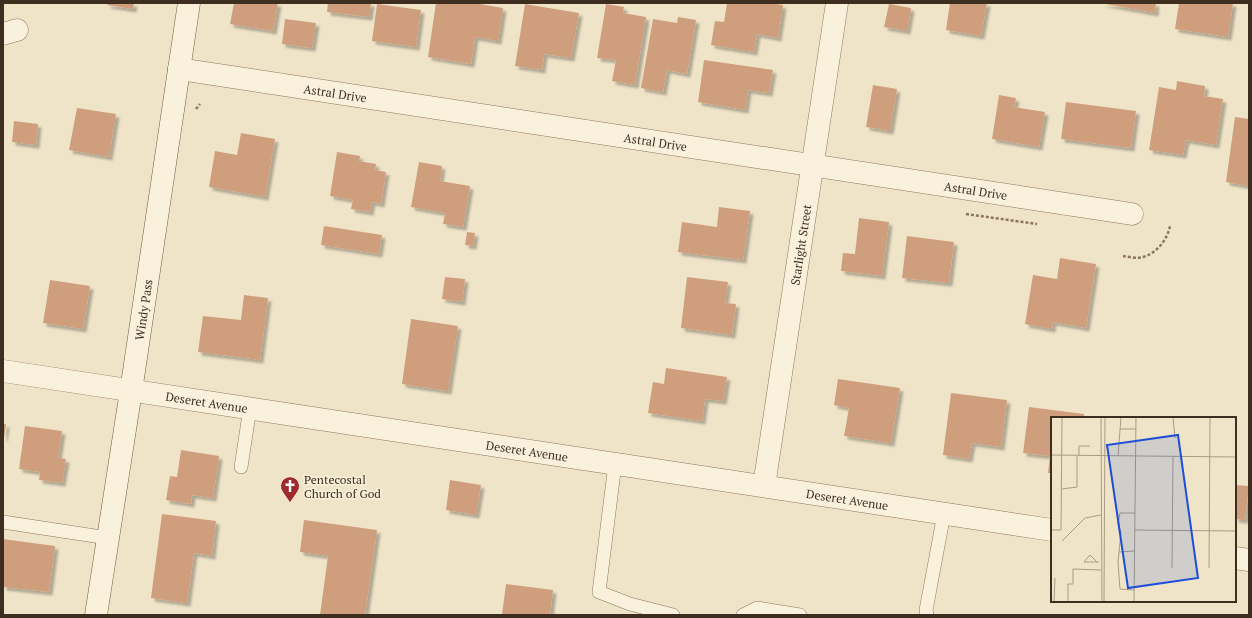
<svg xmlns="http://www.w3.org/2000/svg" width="1252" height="618" font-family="'PT Serif',serif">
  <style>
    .building { fill: #cf9f7d; filter: url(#shadow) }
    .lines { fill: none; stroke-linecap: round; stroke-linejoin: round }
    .lane-casing { stroke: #8d765c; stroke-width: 14 }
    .street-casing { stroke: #8d765c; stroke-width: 23 }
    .secondary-casing { stroke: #6f573f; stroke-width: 23 }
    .path { stroke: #8d765c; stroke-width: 2.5; stroke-dasharray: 3 2; stroke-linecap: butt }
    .lane { stroke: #faf1dc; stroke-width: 13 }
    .street { stroke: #faf1dc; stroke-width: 22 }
    .secondary { stroke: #faf1dc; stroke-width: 22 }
    .labels { text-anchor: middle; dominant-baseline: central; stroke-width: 3.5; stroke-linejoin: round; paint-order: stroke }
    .street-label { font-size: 12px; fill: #3d2e20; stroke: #f7eed8 }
    .poi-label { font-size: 12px; fill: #3d2e20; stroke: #f7eed8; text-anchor: start }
    .inset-road { fill: none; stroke: #a89b85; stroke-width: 1 }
    .view { fill: #1d4ed8; fill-opacity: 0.15; stroke: #1d4ed8; stroke-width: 2 }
    .inset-edge { fill: none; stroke: #3d2e20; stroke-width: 2 }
  </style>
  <defs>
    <filter id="shadow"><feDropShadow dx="3.5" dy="3.5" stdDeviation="1" flood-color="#0004"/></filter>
  </defs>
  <rect width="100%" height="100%" fill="#f0e4c8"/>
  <path class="building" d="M108,3h26l-1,6 -26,-4z
    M234,3h44l-5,28 -43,-7z
    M328,3h43l-2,14 -42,-5z
    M436,3h38l29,5 -5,33 -23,-4 -4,27 -43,-7z
    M727,3h43l13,2 -5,33 -21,-4 -3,18 -43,-7 4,-24 9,1z
    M950,3h37l-6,33 -35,-6z
    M1100,3h56l-1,10z
    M1179,3h54l-5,34 -53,-8z
    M377,4l44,6 -5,37 -44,-6z
    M525,4l54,9 -8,45 -27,-4 -2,16 -27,-4z
    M606,4l18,3 -1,6 23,4 -11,68 -23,-4 4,-21 -19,-2z
    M889,4l22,4 -4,23 -23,-4z
    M678,17l18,3 -9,54 -20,-4 -4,22 -22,-4 12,-69 24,4z
    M285,19l31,4 -4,25 -30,-4z
    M704,60l69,10 -4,23 -21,-3 -3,20 -47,-8z
    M1177,81l28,5 -1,10 19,3 -7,46 -30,-5 -3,15 -34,-5 10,-63 17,3z
    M873,85l24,4 -7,42 -24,-4z
    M999,95l17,3 -2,9 31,5 -6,35 -47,-8z
    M1066,102l70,9 -5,37 -70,-9z
    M77,108l39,6 -7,43 -40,-7z
    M1235,117l14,2v67l-23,-4z
    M14,121l24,3 -2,21 -24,-3z
    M241,133l34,6 -10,58 -56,-10 6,-36 22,4z
    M337,152l23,4 -1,5 17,3 -1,6 11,2 -5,32 -9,-2 -2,10 -19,-3 2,-9 -23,-4z
    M419,162l23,4 -2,15 30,5 -7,41 -20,-3 2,-11 -34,-6z
    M719,207l31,4 -7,49 -65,-8 4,-30 35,5z
    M859,218l30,4 -7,54 -41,-5 2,-18 12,1z
    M324,226l58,9 -3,19 -58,-9z
    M467,232l8,1 -2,13 -8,-1z
    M907,236l47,6 -5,41 -47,-5z
    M1060,258l36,6 -10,64 -33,-6 -1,7 -27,-5 8,-49 24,4z
    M445,277l20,2 -3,23 -20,-3z
    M687,277l41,5 -3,21 11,1 -4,31 -51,-7z
    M50,280l40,6 -7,43 -40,-6z
    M244,295l24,3 -8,62 -62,-8 5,-36 38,4z
    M411,319l47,7 -10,65 -46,-7z
    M666,368l61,9 -4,24 -18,-2 -3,22 -54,-8 5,-31 11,2z
    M838,379l62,9 -9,55 -47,-7 5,-28 -15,-3z
    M951,393l56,7 -6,47 -29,-4 -3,16 -26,-4z
    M1029,407l55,7v4h-32v55h-4l2,-17 -27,-3z
    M3,424h3l-2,14h-1z
    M25,426l37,5 -4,27 8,1 -4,24 -23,-3 1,-8 -21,-3z
    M181,450l38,6 -6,42 -21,-3 -1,9 -25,-4 4,-24 7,1z
    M450,480l31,5 -5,30 -30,-5z
    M1235,485l14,1 -4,34 -10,-1z
    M162,514l54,7 -4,35 -18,-3 -7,50 -36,-5z
    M304,520l73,10 -12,85h-45l8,-59 -28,-4z
    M3,539l52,7 -6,46 -46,-5z
    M506,584l47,6 -3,25h-48z"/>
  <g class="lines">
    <defs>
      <path id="lane" d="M615,464l-16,128 31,12 43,11
        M241,467l9,-59
        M3,522l105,16
        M743,615l14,-7 43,7
        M927,615l-1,-5 18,-96"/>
      <g id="street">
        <path d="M3,34l14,-4"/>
        <path id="s1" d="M179,69l953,145"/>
        <path id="s2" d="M3,371l1049,159"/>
        <path id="s3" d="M764,486l73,-483"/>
        <path d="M1235,558l14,2"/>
      </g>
      <g id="secondary">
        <path id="s4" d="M96,615l35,-224 58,-388"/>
      </g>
    </defs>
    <use href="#lane" class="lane-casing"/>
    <use href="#street" class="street-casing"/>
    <use href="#secondary" class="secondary-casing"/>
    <path class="path" d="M196,109l4,-5
      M966,214l71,10
      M1123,256c6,1 14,3 20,1 14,-4 24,-17 27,-31"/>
    <use href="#lane" class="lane"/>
    <use href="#street" class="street"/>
    <use href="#secondary" class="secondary"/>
  </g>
  <defs>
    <symbol id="church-pin" viewBox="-11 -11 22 30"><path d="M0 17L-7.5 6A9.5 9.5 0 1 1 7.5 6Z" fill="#9e2a2b" stroke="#f7eed8"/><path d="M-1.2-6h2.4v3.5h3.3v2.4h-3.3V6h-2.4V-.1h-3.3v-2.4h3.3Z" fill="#fff"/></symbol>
  </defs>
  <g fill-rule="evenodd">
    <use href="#church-pin" x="279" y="475" width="22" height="30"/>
  </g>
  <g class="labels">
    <g class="street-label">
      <text stroke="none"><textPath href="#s1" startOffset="158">Astral Drive</textPath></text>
      <text stroke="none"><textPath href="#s1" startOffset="482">Astral Drive</textPath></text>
      <text stroke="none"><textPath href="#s1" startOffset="806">Astral Drive</textPath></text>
      <text stroke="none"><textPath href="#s3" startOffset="244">Starlight Street</textPath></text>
      <text stroke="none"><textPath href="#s4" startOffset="309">Windy Pass</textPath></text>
      <text stroke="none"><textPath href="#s2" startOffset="206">Deseret Avenue</textPath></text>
      <text stroke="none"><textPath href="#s2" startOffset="530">Deseret Avenue</textPath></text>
      <text stroke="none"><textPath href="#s2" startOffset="854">Deseret Avenue</textPath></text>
    </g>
    <g class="poi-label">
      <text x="304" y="479">Pentecostal<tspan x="304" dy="14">Church of God</tspan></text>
    </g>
  </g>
  <g transform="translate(1051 417)">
    <rect width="185" height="185" fill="#f0e4c8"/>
    <path class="inset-road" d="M50,0l1,185M122,0l2,21M69,12h16M0,38l185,2M28,39v-10h11M67,39l3,-39M11,72l15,-2v-31M0,113h10l1,-113M84,113l101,1M11,124l23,-23 16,-3M68,135l15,-1M33,145l6,-7 7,7M33,145h15M121,151l1,-111M158,151l1,-151M22,152l28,1M83,173l-14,-1 -2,-27 3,-30 -3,-8 2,-11h15M3,185l1,-24M17,185v-18h5v-15M53,185l1,-185M83,185l2,-185"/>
    <path class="view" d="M127,18l20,143 -70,10 -21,-143z"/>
    <rect width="185" height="185" class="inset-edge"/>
  </g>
  <rect width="1252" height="618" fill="none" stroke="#3d2e20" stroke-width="8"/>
</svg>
